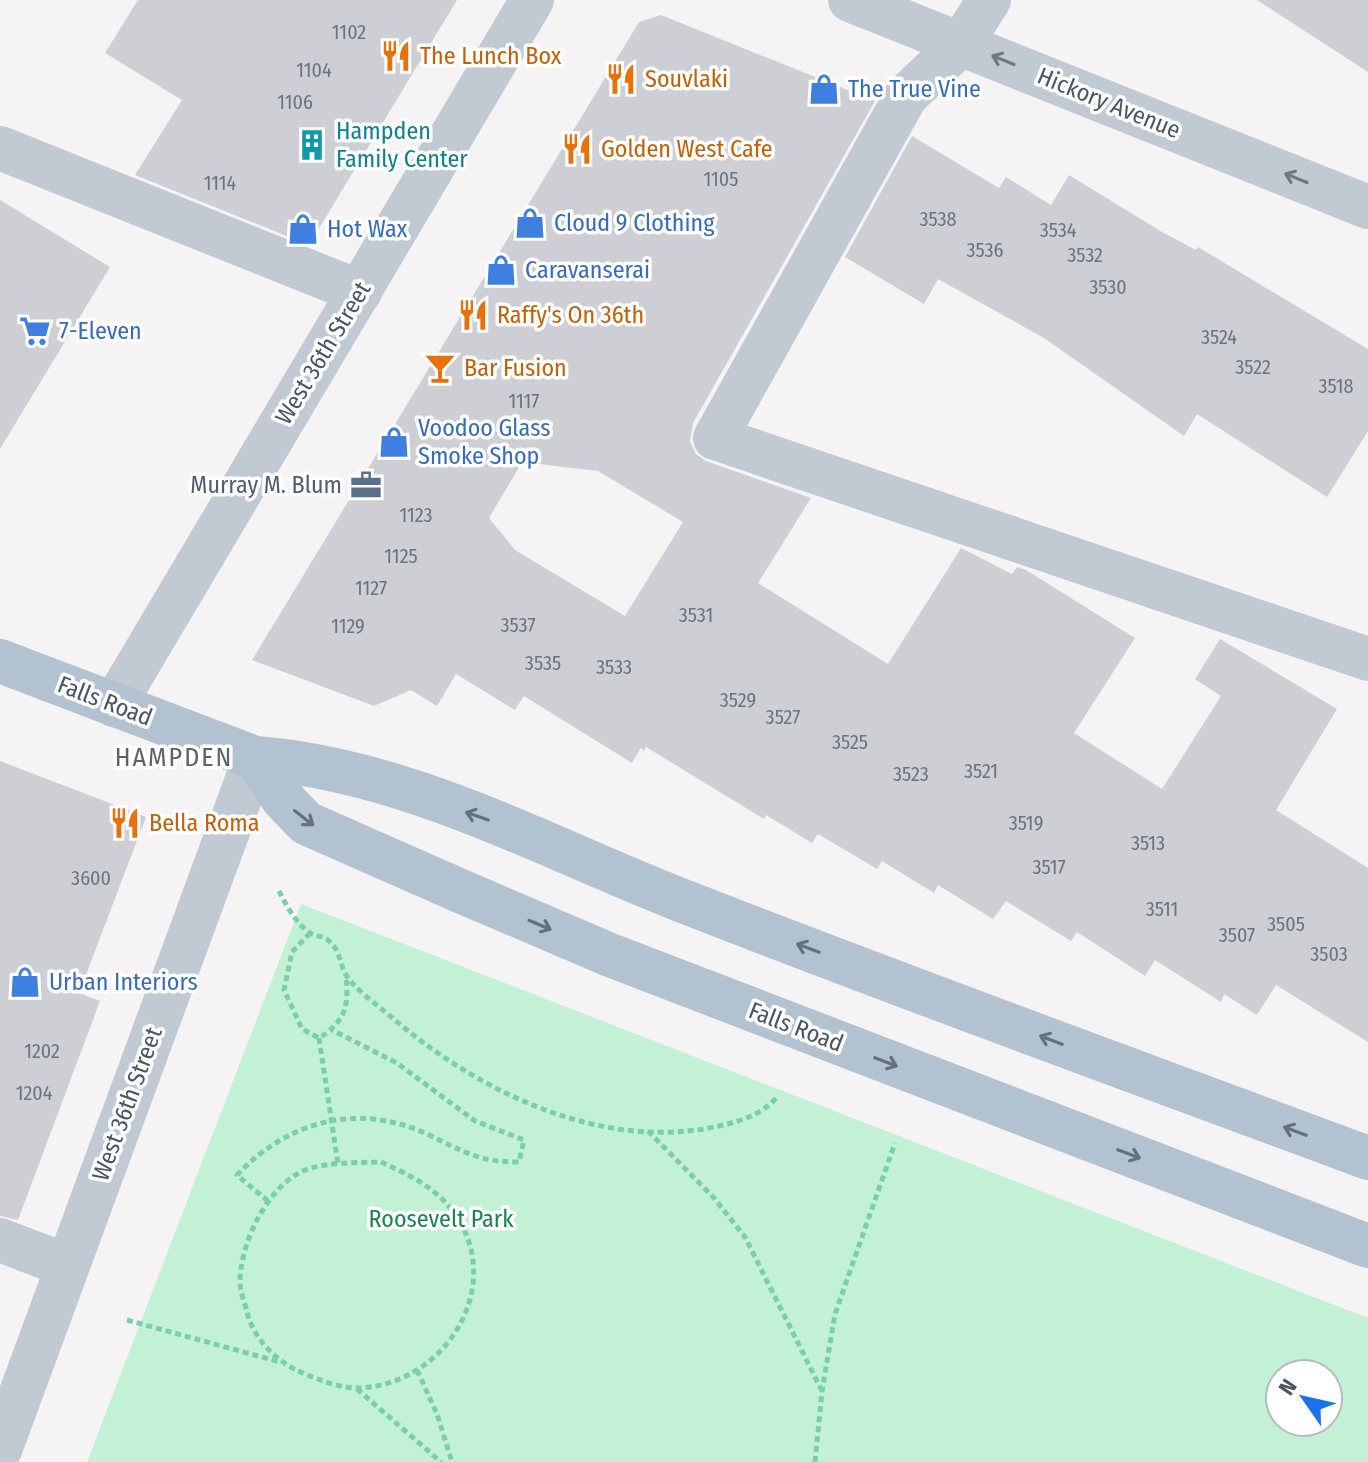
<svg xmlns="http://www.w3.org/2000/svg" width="1368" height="1462" font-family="'Fira Sans Condensed',sans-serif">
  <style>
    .green { fill: #c3f1d5; fill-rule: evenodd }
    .building { fill: #cdcfd5; fill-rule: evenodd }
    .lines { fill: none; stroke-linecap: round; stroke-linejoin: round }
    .path { stroke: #7ad0a6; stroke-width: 5; stroke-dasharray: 6 4; stroke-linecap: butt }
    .minor { stroke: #c1cad2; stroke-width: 44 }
    .major { stroke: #b3c2d1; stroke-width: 44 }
    .oneway { stroke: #6e7983 }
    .oneway2 { stroke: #64717d }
    .labels { text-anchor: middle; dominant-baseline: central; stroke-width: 7; stroke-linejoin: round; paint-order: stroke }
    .number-label { font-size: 20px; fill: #6b747e }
    .food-label { font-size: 24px; fill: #c56008; stroke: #fff; text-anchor: start }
    .shop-label { font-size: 24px; fill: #366cbe; stroke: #fff; text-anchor: start }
    .street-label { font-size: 24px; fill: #4a5661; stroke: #fff }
    .culture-label { font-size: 24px; fill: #0d838f; stroke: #fff; text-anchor: start }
    .service-label { font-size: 24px; fill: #4e5e75; stroke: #fff; text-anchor: end }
    .park-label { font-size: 24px; fill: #17864f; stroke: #fff }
    .neighbourhood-label { font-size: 26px; letter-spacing: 2px; fill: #5f6368; stroke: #fff }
  </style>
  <rect width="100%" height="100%" fill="#f5f3f3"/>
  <path class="green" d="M301,904l1067,414v144h-1281zM1328,1374v48h-48v-48z"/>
  <path class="building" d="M138,0h319l-148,245 -174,-70 47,-75 -77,-47z
    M1257,0h111v72z
    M661,15l214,86 -182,322 -3,18 6,13 10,7 105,37 -53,85 130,81 73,-116 51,26 5,-7 9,3 109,68 -61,95 88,56 59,-93 -26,-17 25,-40 117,70 -61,101 92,58v174l-92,-57 -19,30 -33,-21 -3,8 -66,-42 -10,16 -68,-44 -6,9 -65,-40 -13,18 -55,-34 -4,8 -52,-32 -5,8 -59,-35 -6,9 -46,-28 -2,4 -118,-72 -2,4 -3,-3 -9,15 -108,-67 -9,14 -59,-36 -19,32 -26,-16 -37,16 -122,-46 387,-638zM522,462l76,9 85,51 -58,94 -110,-66 -26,-32z
    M912,136l87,52 7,-11 45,28 18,-30 93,57 34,18 2,-3 170,102v82l-41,66 -130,-83 -13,22 -140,-98 -106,-59 -14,25 -79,-47z
    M0,200l110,67 -110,182z
    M0,761l146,56 -67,176 21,8 -82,219 -18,-4z"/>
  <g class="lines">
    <path class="path" d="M279,891c7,14 19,36 33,43 7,3 12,2 17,7 11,9 10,20 16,32 7,14 31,31 44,42 85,74 208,136 325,112 24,-5 47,-11 64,-31
      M310,933l-18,19 -8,38 18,39 17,9c27,-17 30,-33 27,-63
      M319,1038l19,126
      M648,1131l66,67 31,39 76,152
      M381,1162c22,10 44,20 61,37 72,72 11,184 -82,189 -20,1 -46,-10 -64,-18 -22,-11 -43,-33 -49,-58 -2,-9 -7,-20 -7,-29 0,-38 24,-89 57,-109 22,-13 59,-11 84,-12z
      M268,1201l-31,-26c51,-54 120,-73 190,-41 36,17 50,28 92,28l5,-22 -49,-19 -78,-58 -65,-33
      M127,1320l153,42
      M417,1370l20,44 15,48
      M357,1389l84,73
      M815,1462l7,-71 13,-77 60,-171"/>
    <path class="minor" d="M850,0l518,207
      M989,0l-28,44 -55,52 -191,342 653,221
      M0,148l360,144
      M114,705l418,-705
      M0,1240l68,26
      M0,1450l255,-692"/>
    <path class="major" d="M0,661l255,97c150,11 290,89 428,143 227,89 457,172 685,257
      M255,758l28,41 23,24 152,67 152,65 758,291"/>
  </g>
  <defs><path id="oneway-shaft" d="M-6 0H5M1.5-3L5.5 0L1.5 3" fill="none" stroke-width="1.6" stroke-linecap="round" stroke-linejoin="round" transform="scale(2)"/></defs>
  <g class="oneway">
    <use href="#oneway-shaft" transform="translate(1003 60) rotate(-158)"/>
    <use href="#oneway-shaft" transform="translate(1296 178) rotate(-158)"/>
  </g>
  <g class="oneway2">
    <use href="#oneway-shaft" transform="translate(477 816) rotate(-161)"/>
    <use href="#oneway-shaft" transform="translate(304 818) rotate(38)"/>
    <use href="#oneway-shaft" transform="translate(540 925) rotate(23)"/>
    <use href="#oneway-shaft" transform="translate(808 948) rotate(-159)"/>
    <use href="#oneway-shaft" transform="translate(1051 1040) rotate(-159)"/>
    <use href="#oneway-shaft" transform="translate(886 1062) rotate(21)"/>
    <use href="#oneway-shaft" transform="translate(1295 1131) rotate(-159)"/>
    <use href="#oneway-shaft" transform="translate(1129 1154) rotate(21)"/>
  </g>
  <defs>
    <symbol id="restaurant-bare" viewBox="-9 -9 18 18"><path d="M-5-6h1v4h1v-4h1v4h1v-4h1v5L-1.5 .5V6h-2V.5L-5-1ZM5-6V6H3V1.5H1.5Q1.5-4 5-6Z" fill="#e8710a" stroke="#fff" stroke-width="2.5" paint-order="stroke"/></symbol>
    <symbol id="shop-bare" viewBox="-9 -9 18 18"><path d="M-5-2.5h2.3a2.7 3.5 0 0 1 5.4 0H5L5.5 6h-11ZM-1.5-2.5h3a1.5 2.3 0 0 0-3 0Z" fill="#3f7fe0" stroke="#fff" stroke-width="2.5" paint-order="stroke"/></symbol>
    <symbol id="building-bare" viewBox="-9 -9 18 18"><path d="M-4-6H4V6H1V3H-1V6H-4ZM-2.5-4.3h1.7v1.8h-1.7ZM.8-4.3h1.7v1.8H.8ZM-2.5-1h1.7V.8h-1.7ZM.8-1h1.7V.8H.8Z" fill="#0f9aa8" stroke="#fff" stroke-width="2.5" paint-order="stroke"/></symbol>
    <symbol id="supermarket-bare" viewBox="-9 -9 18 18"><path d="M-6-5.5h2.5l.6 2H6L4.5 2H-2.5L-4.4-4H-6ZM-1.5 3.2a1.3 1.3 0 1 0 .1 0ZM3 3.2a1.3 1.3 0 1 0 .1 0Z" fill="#3f7fe0" stroke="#fff" stroke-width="2.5" paint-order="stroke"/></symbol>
    <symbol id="bar-bare" viewBox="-9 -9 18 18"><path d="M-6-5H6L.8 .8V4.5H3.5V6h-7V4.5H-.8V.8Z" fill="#e8710a" stroke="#fff" stroke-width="2.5" paint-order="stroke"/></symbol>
    <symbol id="office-bare" viewBox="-9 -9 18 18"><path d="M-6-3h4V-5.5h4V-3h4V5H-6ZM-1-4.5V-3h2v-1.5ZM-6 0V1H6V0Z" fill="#5c6f8a" stroke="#fff" stroke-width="2.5" paint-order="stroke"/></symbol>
  </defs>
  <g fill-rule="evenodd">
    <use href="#restaurant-bare" x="374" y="34" width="44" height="44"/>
    <use href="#restaurant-bare" x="599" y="57" width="44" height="44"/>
    <use href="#shop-bare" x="802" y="67" width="44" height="44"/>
    <use href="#building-bare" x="290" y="123" width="44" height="44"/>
    <use href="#restaurant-bare" x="555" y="127" width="44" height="44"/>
    <use href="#shop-bare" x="508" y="201" width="44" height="44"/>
    <use href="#shop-bare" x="281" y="207" width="44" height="44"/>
    <use href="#shop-bare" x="479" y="248" width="44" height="44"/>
    <use href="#restaurant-bare" x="451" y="293" width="44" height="44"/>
    <use href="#supermarket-bare" x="13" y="309" width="44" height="44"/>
    <use href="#bar-bare" x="418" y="346" width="44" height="44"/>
    <use href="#shop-bare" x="372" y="420" width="44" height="44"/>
    <use href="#office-bare" x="344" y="463" width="44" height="44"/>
    <use href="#restaurant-bare" x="103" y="801" width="44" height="44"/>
    <use href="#shop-bare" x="3" y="960" width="44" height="44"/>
  </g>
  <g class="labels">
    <g class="number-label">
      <text x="349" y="32">1102</text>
      <text x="314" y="70">1104</text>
      <text x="295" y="102">1106</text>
      <text x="721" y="179">1105</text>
      <text x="220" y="183">1114</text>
      <text x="938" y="219">3538</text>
      <text x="1058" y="230">3534</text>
      <text x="985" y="250">3536</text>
      <text x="1085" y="255">3532</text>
      <text x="1108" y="287">3530</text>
      <text x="1219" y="337">3524</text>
      <text x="1253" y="367">3522</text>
      <text x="1336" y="386">3518</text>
      <text x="524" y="401">1117</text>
      <text x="416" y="515">1123</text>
      <text x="401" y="556">1125</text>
      <text x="371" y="588">1127</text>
      <text x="696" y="615">3531</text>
      <text x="518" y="625">3537</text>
      <text x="348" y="626">1129</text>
      <text x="543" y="663">3535</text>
      <text x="614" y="667">3533</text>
      <text x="738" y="700">3529</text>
      <text x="783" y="717">3527</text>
      <text x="850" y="742">3525</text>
      <text x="981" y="771">3521</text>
      <text x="911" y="774">3523</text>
      <text x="1026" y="823">3519</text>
      <text x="1148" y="843">3513</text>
      <text x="1049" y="867">3517</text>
      <text x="91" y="878">3600</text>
      <text x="1162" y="909">3511</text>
      <text x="1286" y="924">3505</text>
      <text x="1237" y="935">3507</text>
      <text x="1329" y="954">3503</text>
      <text x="42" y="1051">1202</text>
      <text x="34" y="1093">1204</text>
    </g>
    <g class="food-label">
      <text x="420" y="56">The Lunch Box</text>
      <text x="645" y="79">Souvlaki</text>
      <text x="601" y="149">Golden West Cafe</text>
      <text x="497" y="315">Raffy's On 36th</text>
      <text x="464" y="368">Bar Fusion</text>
      <text x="149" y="823">Bella Roma</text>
    </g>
    <g class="shop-label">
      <text x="848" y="89">The True Vine</text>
      <text x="554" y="223">Cloud 9 Clothing</text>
      <text x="327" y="229">Hot Wax</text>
      <text x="525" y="270">Caravanserai</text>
      <text x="59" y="331">7-Eleven</text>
      <text x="418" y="428">Voodoo Glass<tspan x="418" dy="28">Smoke Shop</tspan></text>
      <text x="49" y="982">Urban Interiors</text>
    </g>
    <g class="street-label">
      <text transform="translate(1109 103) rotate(22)">Hickory Avenue</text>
      <text transform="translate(323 353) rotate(-59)">West 36th Street</text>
      <text transform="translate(105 701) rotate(21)">Falls Road</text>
      <text transform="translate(796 1027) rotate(21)">Falls Road</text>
      <text transform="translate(127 1104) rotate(-70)">West 36th Street</text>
    </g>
    <g class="culture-label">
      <text x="336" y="131">Hampden<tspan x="336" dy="28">Family Center</tspan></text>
    </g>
    <g class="service-label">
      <text x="342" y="485">Murray M. Blum</text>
    </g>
    <g class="park-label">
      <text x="441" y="1219">Roosevelt Park</text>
    </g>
    <g class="neighbourhood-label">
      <text x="174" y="757">HAMPDEN</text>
    </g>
  </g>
  <g transform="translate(1304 1398) rotate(304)"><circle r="38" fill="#ffffff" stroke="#b7bbc0" stroke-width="2"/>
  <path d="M0-6L14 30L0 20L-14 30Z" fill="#1a73e8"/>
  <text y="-12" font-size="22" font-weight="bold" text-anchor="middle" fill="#4a5661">N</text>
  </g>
</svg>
